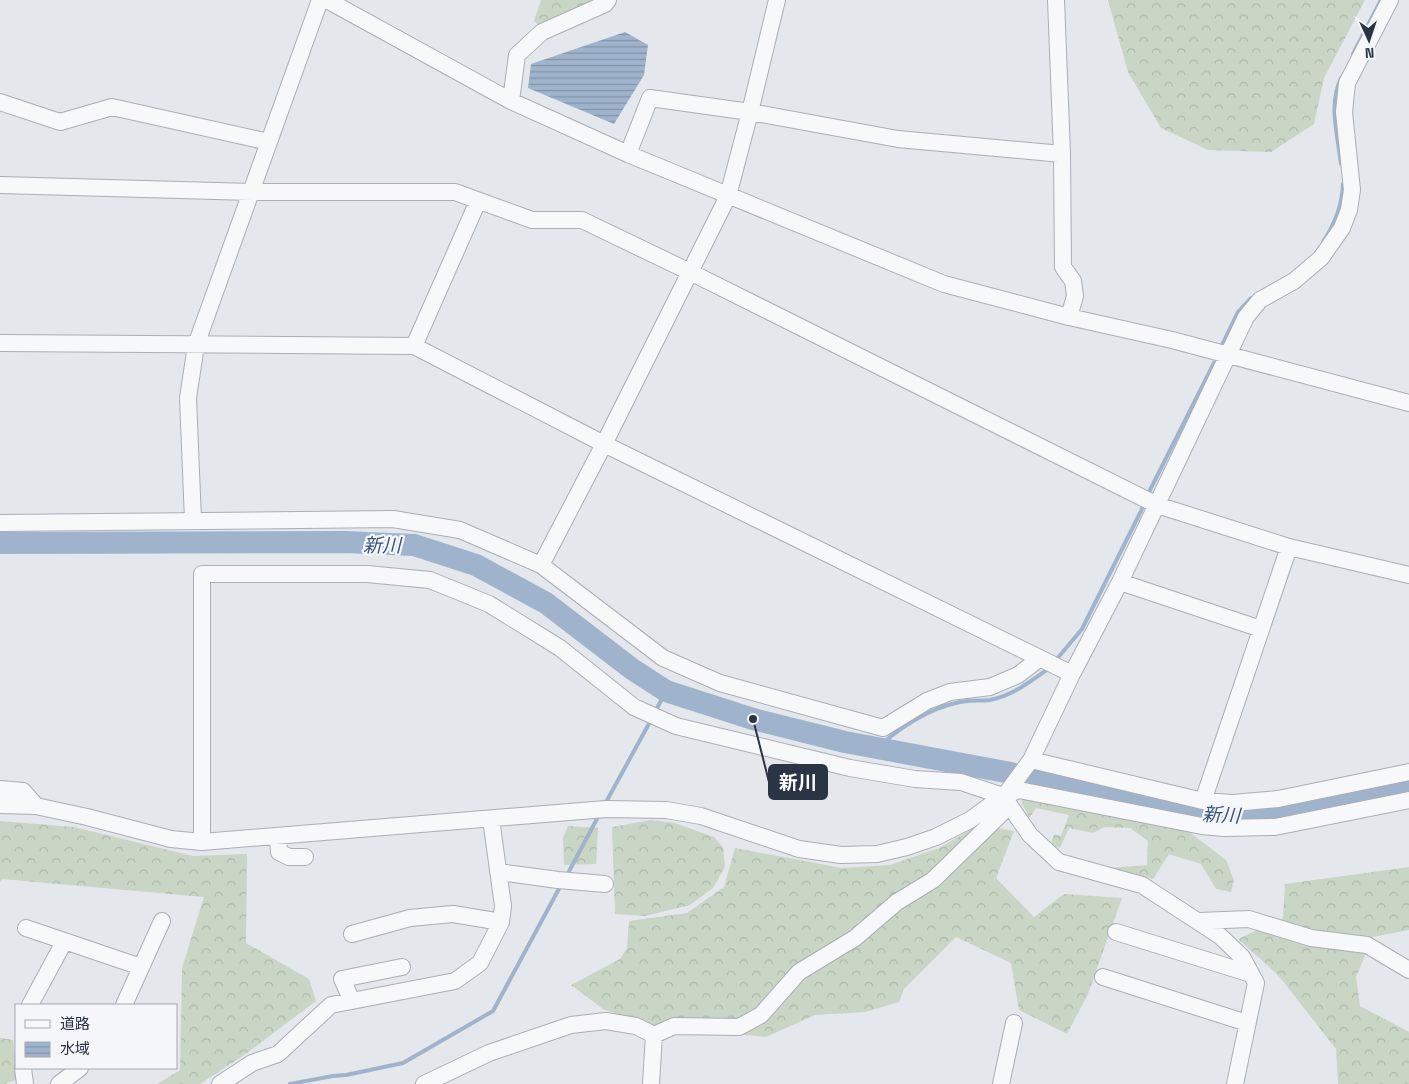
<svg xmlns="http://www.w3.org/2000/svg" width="1409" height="1084" font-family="'Space Grotesk','Noto Sans JP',sans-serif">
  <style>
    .forest { fill: url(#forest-crowns) }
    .water { fill: url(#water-rules) }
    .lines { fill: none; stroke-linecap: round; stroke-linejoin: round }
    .stream { stroke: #9fb4cc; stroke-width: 4 }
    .river { stroke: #9fb4cc; stroke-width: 22 }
    .minor-casing { stroke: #a9aeb7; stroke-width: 18 }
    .minor { stroke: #f7f8fa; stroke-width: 16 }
    .labels { text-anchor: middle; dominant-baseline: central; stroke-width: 4.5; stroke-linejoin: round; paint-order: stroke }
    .water-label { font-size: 19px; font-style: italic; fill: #34527a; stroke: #f4f6f9 }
    .leader { fill: none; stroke: #2b3445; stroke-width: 2 }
    .callout-dot { fill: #2b3445; stroke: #f4f6f9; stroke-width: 2 }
    .callout { fill: #2b3445; stroke: #2b3445; stroke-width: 2 }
    .callout-label { font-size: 19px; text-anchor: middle; font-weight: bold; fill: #fff }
  </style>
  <defs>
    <pattern id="forest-crowns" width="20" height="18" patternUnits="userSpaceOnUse" patternTransform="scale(1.25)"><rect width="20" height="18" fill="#c9d6c5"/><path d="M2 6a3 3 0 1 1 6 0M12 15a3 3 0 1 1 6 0" fill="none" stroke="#adb8ab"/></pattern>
    <pattern id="water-rules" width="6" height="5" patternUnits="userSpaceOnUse" patternTransform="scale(1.25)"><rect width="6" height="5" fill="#9fb4cc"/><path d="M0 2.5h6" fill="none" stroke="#8293a7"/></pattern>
  </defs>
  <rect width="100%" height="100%" fill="#e4e7ec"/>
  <path class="forest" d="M541,0h54l-55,26 -6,-5z
    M1108,0h257l-41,78 -10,46 -43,28 -63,-2 -47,-22 -33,-56z
    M1028,795l156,33 42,32 8,20 -3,12 -15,-3 -15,-25 -32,-10 -16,25 -45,-11 39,-3 1,-24 -18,-13 -25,-1 -12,6 -24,-5 -9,20 -9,-3 3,-11 7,2 8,-21 -33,-7 -7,10 -8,-17z
    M651,820l24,3 39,14 9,10 2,20 -12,21 -23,17 -45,11 -30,-2 -3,-87z
    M0,821l74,6 119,29 54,-2 -1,89 63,36 7,22 -69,52 -47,31h-43l23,-14 2,-102 22,-71 -202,-18 -2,3z
    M979,825l35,6 -18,47 38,39 30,-23 58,4 -34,96 -21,40 -48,-24 -8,-47 -55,-26 -52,52 -5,13 -34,10 -50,3 -49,22 -114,-11 -49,-17 -32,-24 49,-26 7,-11 2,-27 58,-8 37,-26 11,-39 107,20 48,-3 49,-17z
    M568,826l30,2 -2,36 -32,1 -1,-27z
    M1409,867v63l-36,7 -17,40 4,29 49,26v52h-71l-2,-35 -58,-74 -40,-36 45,-21 2,-34z
    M0,1038l13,2 5,39 -13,5h-5z"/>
  <path class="water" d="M625,32l23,13 -4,30 -30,49 -86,-36 3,-24z"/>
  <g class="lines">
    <path class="stream" d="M1353,54l28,-54
      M1341,78c-13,27 -3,58 0,86
      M1323,242c12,-19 19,-36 20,-58
      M1221,347l17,-35 13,-14
      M1149,492l65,-129
      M1056,660l26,-31 61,-122
      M655,712l11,-21
      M877,749c18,-19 53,-41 79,-46 11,-3 23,-2 34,-3 22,-4 41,-19 58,-31
      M605,804l46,-84
      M566,877l33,-62
      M290,1084l43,-8 13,-1 57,-12 90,-52 68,-126"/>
    <path class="river" d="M0,543l344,-1 70,3 62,20 70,38 86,66 34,22 87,28 92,23 166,31
      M1034,777l165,38 62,1 33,-4 115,-24"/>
    <defs>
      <path id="minor" d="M327,0l184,101 117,53 316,130 125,33 103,23 237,63
        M1056,0l6,154 1,113 10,14 2,15 -6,21
        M511,101l6,-46 25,-23 63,-28 3,-4
        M0,102l60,20 52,-15 157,35
        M628,154l22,-56 100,14 148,27 164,15
        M0,185l252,7h203l77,28h50l108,52 467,233 132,42 120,28
        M0,343l414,3 190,98 468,230
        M414,346l64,-145
        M193,520l-5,-122 8,-53 124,-345
        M0,523l393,-4 67,11 81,35 122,93 57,25 163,45 44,-27 23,-9 40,-5 28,-12 21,-16
        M541,565l63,-121 124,-248 22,-84 27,-112
        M1120,582l141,47
        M1031,760l172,41 30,2 45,-4 131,-27
        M0,789l23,2 13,15
        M1005,795l26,-35 41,-86 48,-92 126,-265 14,-17 34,-19 27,-23 21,-30 7,-18 3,-20 -8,-78 3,-29 43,-83
        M1203,801l86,-254
        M0,805l36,1 51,11 84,22 31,3 404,-33 60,1 35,6 98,33 42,6 36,-1 30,-7 29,-10 34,-17 33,-24 16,-6 183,36 22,2 51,-1 134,-27
        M278,836l1,16 10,5h16
        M202,842v-268h165l63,6 59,24 71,44 74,59 42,19 174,42 65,11 46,3 42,14 27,39 29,27 83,23 78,51 22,21 14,26 -21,101
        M499,872l59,8 47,4
        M1199,921l50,-2 62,19 56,7 42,25
        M26,928l115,39
        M1116,932l135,42
        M352,934l58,-16 43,-4 48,8
        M1103,977l144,46
        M352,1001l-10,-22 60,-12
        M30,1005l34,-63
        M124,1005l38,-84
        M23,1068l2,16
        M59,1084l21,-16
        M220,1084l32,-21 26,-9 53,-49 124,-24 25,-18 21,-41 2,-16 -12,-87
        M424,1084l65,-31 82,-28 35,-4 30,5 18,9 20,-9 65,1 22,-12 38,-43 56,-34 42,-36 36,-22 76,-74
        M651,1084l3,-49
        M1001,1084l13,-61"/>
    </defs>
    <use href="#minor" class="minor-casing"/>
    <use href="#minor" class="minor"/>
  </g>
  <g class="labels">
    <g class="water-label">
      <text x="382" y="545">新川</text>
      <text transform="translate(1221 815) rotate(3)">新川</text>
    </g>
  </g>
  <path class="leader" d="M753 719L769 782"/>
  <circle class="callout-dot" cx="753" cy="719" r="5"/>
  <rect class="callout" x="769" y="765" width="58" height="34" rx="5"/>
  <g class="callout-label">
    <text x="798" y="789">新川</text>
  </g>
  <rect x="15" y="1004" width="162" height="65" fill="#f4f6f9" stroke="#a4a8b1"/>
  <rect x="25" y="1020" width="25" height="8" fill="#f7f8fa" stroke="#a4a8b1"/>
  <text x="60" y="1029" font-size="15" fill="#2b3445">道路</text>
  <rect x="25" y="1042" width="25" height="15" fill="url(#water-rules)" stroke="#a4a8b1"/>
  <text x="60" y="1054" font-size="15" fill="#2b3445">水域</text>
  <g transform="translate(1369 40) rotate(177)" stroke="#f4f6f9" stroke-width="4" paint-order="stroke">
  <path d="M0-4L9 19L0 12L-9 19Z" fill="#2b3445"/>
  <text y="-8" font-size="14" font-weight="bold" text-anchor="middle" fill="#2b3445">N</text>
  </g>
</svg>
